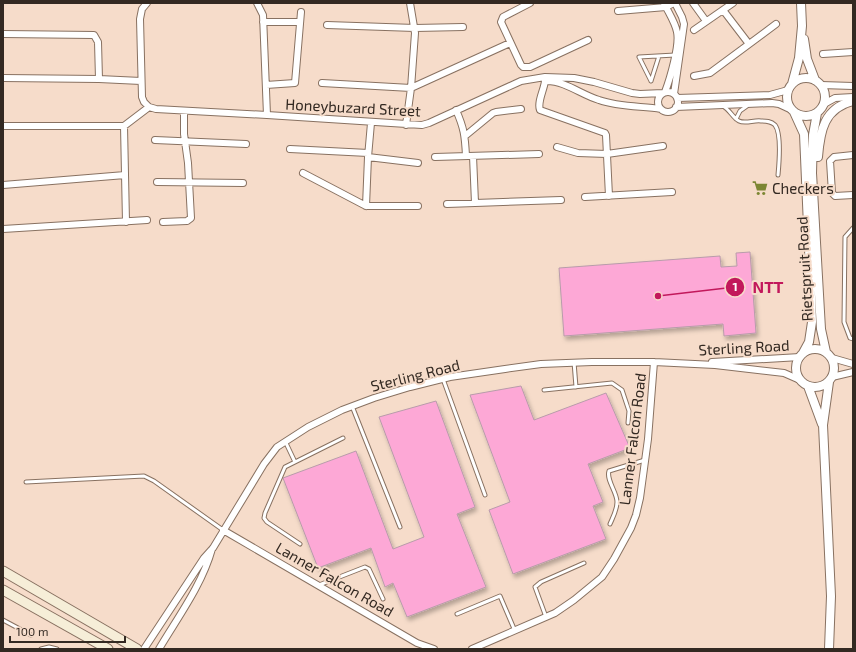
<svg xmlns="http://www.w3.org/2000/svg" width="856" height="652" font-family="'Exo 2',sans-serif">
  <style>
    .building { fill: #fda8d6; stroke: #b89caa; filter: url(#shadow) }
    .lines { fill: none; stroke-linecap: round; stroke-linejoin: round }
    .service-casing { stroke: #887161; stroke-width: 5 }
    .minor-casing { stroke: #887161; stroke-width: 8 }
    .tertiary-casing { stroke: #887161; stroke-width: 10 }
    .secondary-casing { stroke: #887161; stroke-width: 11 }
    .service { stroke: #fff; stroke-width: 3 }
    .minor { stroke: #fff; stroke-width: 6 }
    .tertiary { stroke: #fff; stroke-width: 8 }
    .secondary { stroke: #f6eed8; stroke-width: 9 }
    .labels { text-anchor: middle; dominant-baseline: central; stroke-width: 4; stroke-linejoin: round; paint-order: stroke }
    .street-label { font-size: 15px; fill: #332922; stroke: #f6dcca }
    .poi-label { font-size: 15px; fill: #332922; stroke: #f6dcca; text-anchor: start }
    .leader { fill: none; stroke: #c2185b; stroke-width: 1.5 }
    .callout-dot { fill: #c2185b; stroke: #f6dcca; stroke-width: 1.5 }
    .mark-label { font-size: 12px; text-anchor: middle; font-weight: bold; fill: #fff }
    .callout-label { font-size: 16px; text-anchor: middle; font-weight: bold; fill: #c2185b; stroke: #f6dcca; stroke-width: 4; stroke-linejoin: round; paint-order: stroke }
  </style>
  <defs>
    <filter id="shadow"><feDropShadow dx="2" dy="3.5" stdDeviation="2" flood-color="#0004"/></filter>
  </defs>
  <rect width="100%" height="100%" fill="#f6dcca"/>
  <path class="building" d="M750,252l6,81 -32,3 -1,-12 -159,12 -5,-68 161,-12 1,11 16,-1 -1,-13z
    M521,386l13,34 72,-27 24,55 -42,16 15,38 -10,4 13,33 -93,35 -24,-64 21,-8 -40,-107z
    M436,401l39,106 -18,7 29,73 -79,30 -14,-34 -8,4 -14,-39 -53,20 -35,-90 73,-27 37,98 31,-12 -45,-120z"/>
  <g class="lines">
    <defs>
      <path id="service" d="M651,81l-12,-24 36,-2
        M651,81l8,-25
        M723,106c7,4 10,12 16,15 6,3 15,-1 22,0 5,0 10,0 14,4 7,9 4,39 3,50
        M736,119l4,-8 7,-5
        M853,228l-8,9 -1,85 6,16 3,1
        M574,362l2,25
        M443,379l42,116
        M544,390l68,-7 10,7 7,21 -1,12
        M352,406l48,121
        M285,441l10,21
        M26,482l118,-6 10,5 69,49
        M610,524c3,-7 7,-14 7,-22 0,-10 -11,-22 -8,-31l36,-11
        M300,544l-33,-22 -3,-4 1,-5 20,-46 58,-29
        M319,585l46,-18 4,2 14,30
        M457,614l43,-18 15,35
        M546,617l-11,-30 6,-5 43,-19
        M3,620l28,15
        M41,649l8,-2 8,2"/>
      <path id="minor" d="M147,3l-5,6 -2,10 2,78 2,5 5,5 7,2 111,6 155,10 7,-2 92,-42 24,-4 29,1 20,4 38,11 8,1 23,-1
        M257,3l6,12 4,100
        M530,3l-27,14 -2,5 20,43 2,2h7l58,-27
        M664,3c4,9 11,19 13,29 3,13 -7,47 -12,60
        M693,3l13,18
        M723,10l26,34
        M618,11l48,-4 8,-4
        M263,22h37
        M327,25l88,3 48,-1
        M694,30l39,-27
        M3,34l91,1 4,7 1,37
        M823,54l30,-2
        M694,76l16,-3 66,-49
        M3,78l96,1 42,2
        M545,81c-1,9 -8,21 -5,29l65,23 1,2 3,61
        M547,81c18,0 35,14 52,19 20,7 42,6 62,9
        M322,83l89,5 99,-45
        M266,85l29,-2 6,-71
        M821,85l32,1
        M658 102a10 10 0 1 1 20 0a10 10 0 1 1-20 0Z
        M674,94l10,-70 -2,-7 -7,-14
        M677,98l93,-3 18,-5
        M824,104l11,-6 18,-1
        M676,107l96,-4 7,1 13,6
        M456,110c8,18 9,26 10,46
        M371,123l-3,34 -2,49h52
        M406,125l5,-37 4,-55 -5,-30
        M3,126h121
        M465,136l28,-23 3,-1 25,-3
        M155,140l91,4
        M557,147l21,6 29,1 56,-8
        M290,149l78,4
        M853,155l-19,2 -4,4 2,32 3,3 18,-1
        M473,156l2,47
        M368,157l50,6
        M435,157l104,-3
        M303,173l63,33
        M157,182l86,1
        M3,185l122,-10
        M585,197l87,-5
        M447,204l114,-4
        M126,222l-2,-96 25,-19
        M163,222l24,-1 4,-3 -3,-55 -4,-29v-23
        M3,229l144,-9
        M832,358l21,6
        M712,362l88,-5
        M832,377l21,-5
        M223,530l194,113 17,6
        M144,649l60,-91 9,-10 51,-84 13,-17 31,-20 34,-17 32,-12 36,-11 40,-10 55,-8 36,-5 51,-2h62l61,3 69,8 16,7
        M159,649c19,-32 43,-64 53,-100
        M472,649l83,-36 19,-13 28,-23 12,-18 17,-31 5,-13 4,-17 8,-59 6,-77"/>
      <path id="tertiary" d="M804,39l3,20 8,21
        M787 97a19 19 0 1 1 38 0a19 19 0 1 1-38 0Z
        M792,84l7,-26 3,-32 -1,-23
        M794,112l10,22 6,138 2,50 -3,20 -6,11
        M817,113l-4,22 -1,38 9,156 5,23
        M818,157c2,-26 6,-49 35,-56
        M796 368a19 19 0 1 1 38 0a19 19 0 1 1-38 0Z
        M829,382l-6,43 8,171 -2,53
        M808,386l14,38"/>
      <path id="secondary" d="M3,571l134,78
        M3,590l105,59"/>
    </defs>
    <use href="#service" class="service-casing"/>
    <use href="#minor" class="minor-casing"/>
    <use href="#tertiary" class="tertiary-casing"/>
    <use href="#secondary" class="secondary-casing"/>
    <use href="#service" class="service"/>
    <use href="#minor" class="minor"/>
    <use href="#tertiary" class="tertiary"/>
    <use href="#secondary" class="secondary"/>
  </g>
  <defs>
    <symbol id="supermarket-bare" viewBox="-9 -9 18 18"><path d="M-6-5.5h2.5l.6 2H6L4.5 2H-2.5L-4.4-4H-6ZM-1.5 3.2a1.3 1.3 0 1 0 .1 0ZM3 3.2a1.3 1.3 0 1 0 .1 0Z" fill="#7c8633" stroke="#f6dcca" stroke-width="2.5" paint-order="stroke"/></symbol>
  </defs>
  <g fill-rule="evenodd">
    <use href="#supermarket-bare" x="749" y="177" width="22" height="22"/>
  </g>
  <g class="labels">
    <g class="street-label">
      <text transform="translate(353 107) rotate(3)">Honeybuzard Street</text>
      <text transform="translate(804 269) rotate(-93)">Rietspruit Road</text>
      <text transform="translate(744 347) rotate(-3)">Sterling Road</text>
      <text transform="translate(415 375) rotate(-14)">Sterling Road</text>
      <text transform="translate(632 439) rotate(-83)">Lanner Falcon Road</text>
      <text transform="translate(335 579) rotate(30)">Lanner Falcon Road</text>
    </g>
    <g class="poi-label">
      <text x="772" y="188">Checkers</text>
    </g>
  </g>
  <path class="leader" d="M658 296L735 287"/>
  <g class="callout-dot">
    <circle cx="658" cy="296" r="4"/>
    <circle cx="735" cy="287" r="10"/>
  </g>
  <g class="mark-label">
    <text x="735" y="291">1</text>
  </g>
  <g class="callout-label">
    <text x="768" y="293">NTT</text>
  </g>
  <rect width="856" height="652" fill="none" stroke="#332922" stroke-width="8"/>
  <path d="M10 636v6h115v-6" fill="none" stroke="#332922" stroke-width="2"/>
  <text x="16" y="636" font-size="12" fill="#332922" stroke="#f6dcca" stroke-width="3" paint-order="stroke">100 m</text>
</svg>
